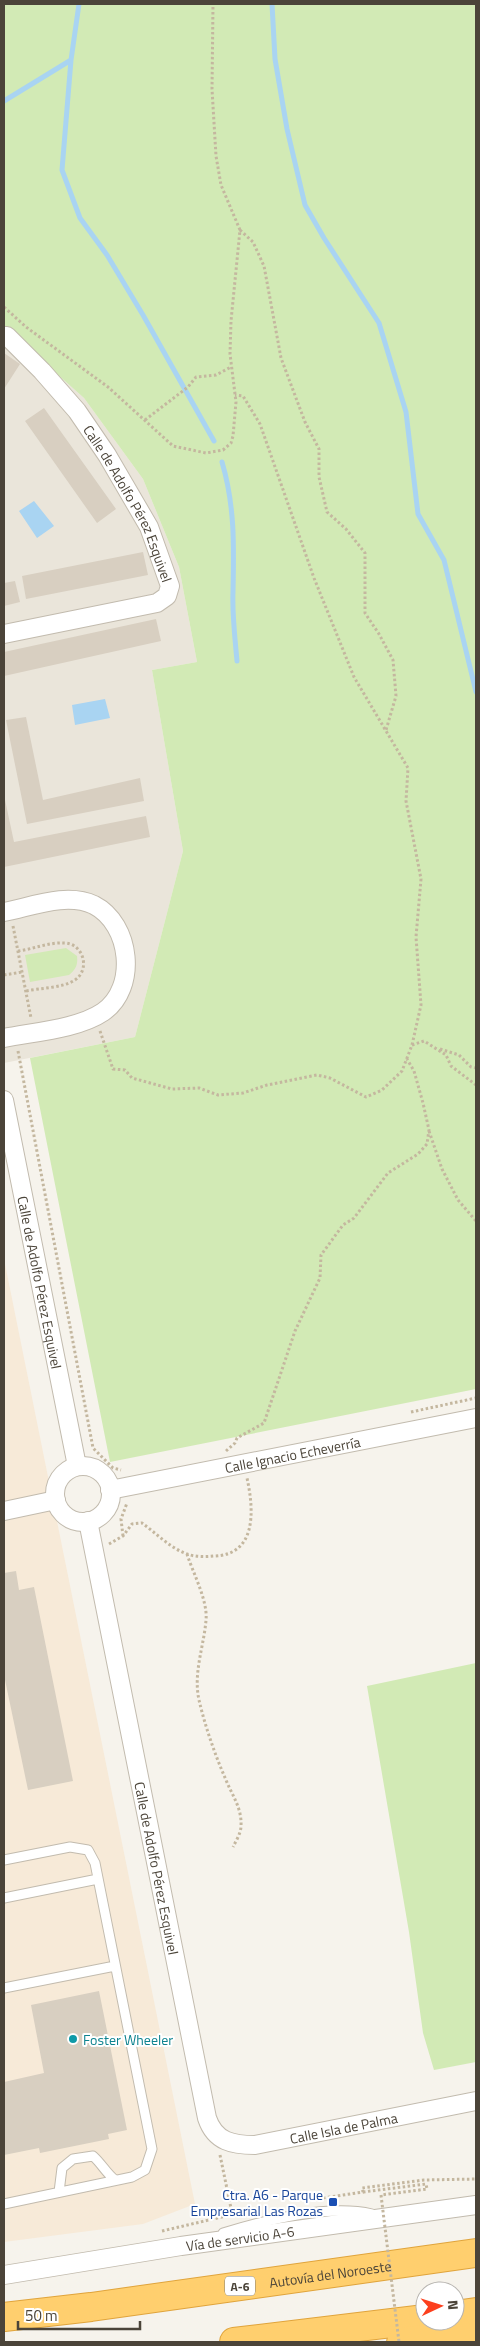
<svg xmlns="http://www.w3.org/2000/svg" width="480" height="2346" font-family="'Titillium Web',sans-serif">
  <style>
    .residential { fill: #eae5da }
    .commercial { fill: #f7ead8 }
    .green { fill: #d2eab5 }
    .water { fill: #a9d4f2 }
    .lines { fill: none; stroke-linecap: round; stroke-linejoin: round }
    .stream { stroke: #a9d4f2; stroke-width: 5 }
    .building { fill: #d8cfc1 }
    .service-casing { stroke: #c2bbae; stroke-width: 11 }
    .minor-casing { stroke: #c2bbae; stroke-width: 20 }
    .motorway-casing { stroke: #e0a43c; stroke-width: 30 }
    .path { stroke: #c4b79f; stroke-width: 3; stroke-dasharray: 2.5 2.5; stroke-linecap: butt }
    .service { stroke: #fff; stroke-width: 9 }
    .minor { stroke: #fff; stroke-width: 18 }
    .motorway { stroke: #ffcf6e; stroke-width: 28 }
    .path-bridge { stroke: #c4b79f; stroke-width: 3; stroke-dasharray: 2.5 2.5; stroke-linecap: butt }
    .culture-dot { fill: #0f9aa8; stroke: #fff; stroke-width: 2 }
    .transit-dot { fill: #1a4fb4; stroke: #fff; stroke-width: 2 }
    .labels { text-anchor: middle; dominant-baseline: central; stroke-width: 4; stroke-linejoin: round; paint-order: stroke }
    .shield { fill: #fff; stroke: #817c74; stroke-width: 1 }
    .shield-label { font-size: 12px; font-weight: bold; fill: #4b4439 }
    .street-label { font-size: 14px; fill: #4b4439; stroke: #fff }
    .culture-label { font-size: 14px; fill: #0d838f; stroke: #fff; text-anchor: start }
    .transit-label { font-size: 14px; fill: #164399; stroke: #fff; text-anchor: end }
  </style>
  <rect width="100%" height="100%" fill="#f6f3ec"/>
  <path class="residential" d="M4,327l80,71 59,81 36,88 18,95 -45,8 31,181 -48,186 -131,26z"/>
  <path class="commercial" d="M4,1259l191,945 -52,20 -139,18z"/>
  <path class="green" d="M4,4h472v1385l-366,73 -80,-404 105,-21 48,-186 -31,-181 45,-8 -18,-95 -36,-88 -59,-81 -80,-71z
    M66,948l11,8c1,9 -1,13 -8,19l-39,7 -5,-27z
    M476,1663v399l-42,8 -11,-37 -14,-101 -42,-246z"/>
  <path class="water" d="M34,501l20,25 -17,12 -18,-27z
    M105,699l5,19 -35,7 -3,-20z"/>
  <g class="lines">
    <path class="stream" d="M272,4l3,55 12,70 18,76 19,33 55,85 27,89 12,102 26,46 32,132
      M71,60l-9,110 18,48 27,37 36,60 71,126
      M4,101l67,-41 8,-56
      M222,462c13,44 12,85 11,130 -1,22 2,46 4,69"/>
  </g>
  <path class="building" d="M4,353l16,11 -16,25z
    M44,408l72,101 -19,14 -72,-102z
    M143,552l5,23 -122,24 -4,-23z
    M15,581l5,21 -16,4v-23z
    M156,619l5,22 -157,35v-24z
    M26,717l17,83 97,-22 4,23 -117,23 -21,-104z
    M4,795l10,47 132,-26 4,21 -146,30z
    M16,1571l3,19 15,-3 39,194 -45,9 -24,-115v-102z
    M99,1991l28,139 -19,4 1,5 -69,14 -1,-5 -35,7v-73l40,-9 -13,-68z"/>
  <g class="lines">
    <defs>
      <path id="service" d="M4,1860l66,-13 18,3 7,13 57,286 -7,21 -13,7 -128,27
        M4,1898l94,-19
        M4,1988l111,-22
        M59,2192l3,-24 11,-9 20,-3c9,8 13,17 22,24
        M223,2233c43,-13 105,-29 149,-19"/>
      <g id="minor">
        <path id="s1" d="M4,336h3l35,35 35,40 30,44 42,72 21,59 -3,10 -10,7 -153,31"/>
        <path d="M4,912c27,-5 62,-20 90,-7 37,19 44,83 9,107 -25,17 -70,20 -99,26"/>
        <path id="s2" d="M4,1100l73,366"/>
        <circle cx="83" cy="1494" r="28"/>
        <path id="s3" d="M110,1490l366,-72"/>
        <path d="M4,1511l52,-11"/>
        <path id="s4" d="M88,1521l119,597c8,24 26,27 48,27l221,-44"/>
        <path id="s5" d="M4,2275l177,-29 295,-41"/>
      </g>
      <g id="motorway">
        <path d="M455,2315l21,-3"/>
        <path id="s6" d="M4,2317l87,-10 385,-54"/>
        <path d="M234,2342l191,-23"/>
        <path d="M401,2342l75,-10"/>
      </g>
    </defs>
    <use href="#service" class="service-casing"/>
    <use href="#minor" class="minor-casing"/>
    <use href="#motorway" class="motorway-casing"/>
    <path class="path" d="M240,230l13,12 11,24 17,92 24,64 14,27v28l8,35 19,17 19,24v60l14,21 14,26 3,36 -10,34
      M4,307l22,20 82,60 65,59 33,7 17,-3 8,-7 2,-7 3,-34 -6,-48 1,-33 9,-91 -19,-45 -5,-29 -4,-67 1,-85
      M145,420l43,-33 8,-10 20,-2 15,-8
      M13,926l18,92
      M18,951c15,-2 32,-9 46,-8 19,0 27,26 11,37 -12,8 -35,8 -49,11
      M4,975l18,-3
      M100,1031l13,38 12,1 7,8 40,11 27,-1 19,7 25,-2 24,-8 50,-10 13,3 36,19 16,-7 20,-19 10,-26 9,-40 -5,-68 5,-58 -15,-78 2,-33 -54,-91 -40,-99 -54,-154 -17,-28 -8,-1
      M412,1045l12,-4 22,14 5,11 25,19
      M440,1049l19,6 12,12 5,1
      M18,1051l75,397 20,20 8,2
      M429,1131l13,38 16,31 18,21
      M411,1412l65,-14
      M226,1451l9,-8 2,-5 27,-15 31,-92 25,-53 1,-23 22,-30 11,-7 34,-45 30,-19 9,-10 2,-14 -6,-27 -9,-32 -7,-12
      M123,1536l-2,-17 6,-16
      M109,1544l14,-8 9,-12 10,-1c14,10 28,25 45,31 8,3 18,3 27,2 43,-1 40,-46 33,-78
      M187,1554c6,19 21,47 19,66 -2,26 -13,53 -7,80 6,26 16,55 27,80 6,15 16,28 15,46 0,7 -5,15 -8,21
      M220,2155l12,58
      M323,2198l40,-6 -1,-4 62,-8 52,-1
      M162,2231l98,-23"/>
    <use href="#service" class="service"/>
    <use href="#minor" class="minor"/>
    <use href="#motorway" class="motorway"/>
    <path class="path-bridge" d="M363,2192l63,-8 1,5 -46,6 18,147"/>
  </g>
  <circle class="culture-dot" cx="73" cy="2039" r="5"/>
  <rect class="transit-dot" x="328" y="2197" width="10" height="10" rx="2.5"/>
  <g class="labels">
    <rect class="shield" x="225" y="2276.5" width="30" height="19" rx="4"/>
    <g class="shield-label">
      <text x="240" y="2286">A-6</text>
    </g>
    <g class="street-label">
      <text stroke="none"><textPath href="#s1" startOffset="212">Calle de Adolfo Pérez Esquivel</textPath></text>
      <text stroke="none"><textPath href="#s2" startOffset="186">Calle de Adolfo Pérez Esquivel</textPath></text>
      <text stroke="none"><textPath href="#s3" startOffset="186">Calle Ignacio Echeverría</textPath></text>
      <text stroke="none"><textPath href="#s4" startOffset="354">Calle de Adolfo Pérez Esquivel</textPath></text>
      <text stroke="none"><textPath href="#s4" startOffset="759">Calle Isla de Palma</textPath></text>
      <text stroke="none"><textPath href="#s5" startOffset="239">Vía de servicio A-6</textPath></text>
      <text stroke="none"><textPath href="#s6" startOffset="329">Autovía del Noroeste</textPath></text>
    </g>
    <g class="culture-label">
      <text x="83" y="2039">Foster Wheeler</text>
    </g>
    <g class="transit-label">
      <text x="323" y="2194">Ctra. A6 - Parque<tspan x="323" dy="16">Empresarial Las Rozas</tspan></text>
    </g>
  </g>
  <rect width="480" height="2346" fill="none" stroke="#4b4439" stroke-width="10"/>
  <g transform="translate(440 2306) rotate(86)"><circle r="24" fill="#ffffff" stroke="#b7b4b0"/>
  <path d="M0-4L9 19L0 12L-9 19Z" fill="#fc3f1d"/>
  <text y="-8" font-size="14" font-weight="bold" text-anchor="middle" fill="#4b4439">N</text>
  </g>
  <path d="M18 2321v8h122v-8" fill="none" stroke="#4b4439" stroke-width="2.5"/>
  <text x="25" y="2321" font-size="15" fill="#4b4439" stroke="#ffffff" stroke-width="4" paint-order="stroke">50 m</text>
</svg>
